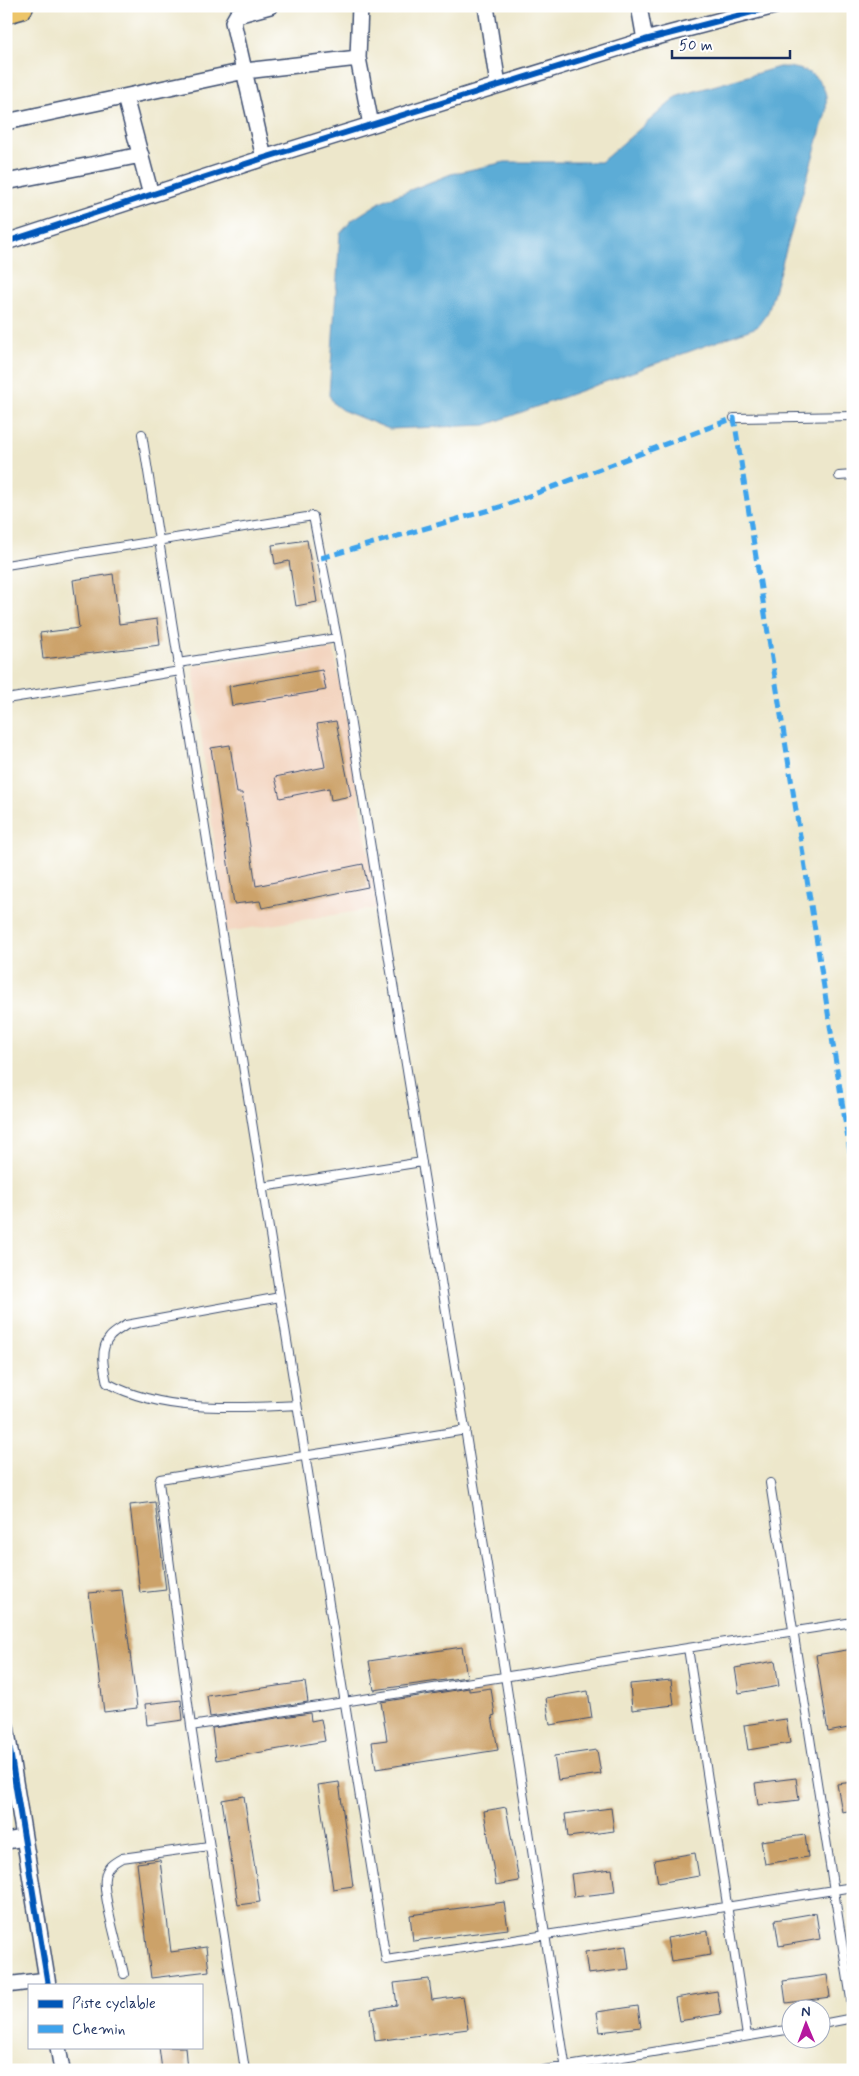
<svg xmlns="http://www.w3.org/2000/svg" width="859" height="2076" font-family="Mynerve,sans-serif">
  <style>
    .built { fill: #f3d4bf }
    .water { fill: #5cacd6; stroke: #3c6e9a }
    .building { fill: #cca269 }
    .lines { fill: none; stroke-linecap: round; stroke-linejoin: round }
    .service-casing { stroke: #3a4b6e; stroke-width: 10 }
    .minor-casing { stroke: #3a4b6e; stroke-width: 18 }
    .motorway-casing { stroke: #3a4b6e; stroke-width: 29 }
    .service { stroke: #fff; stroke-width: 8 }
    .minor { stroke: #fff; stroke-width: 15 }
    .motorway { stroke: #edc569; stroke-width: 26 }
    .quiet { stroke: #3da3ed; stroke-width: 5; stroke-dasharray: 10 5; stroke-linecap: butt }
    .cycleway-casing { stroke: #fff; stroke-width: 9 }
    .cycleway { stroke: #0057b8; stroke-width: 6 }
  </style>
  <rect width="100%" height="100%" fill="#fff"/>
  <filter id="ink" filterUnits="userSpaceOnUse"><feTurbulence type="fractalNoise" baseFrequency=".02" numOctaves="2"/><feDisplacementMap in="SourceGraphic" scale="10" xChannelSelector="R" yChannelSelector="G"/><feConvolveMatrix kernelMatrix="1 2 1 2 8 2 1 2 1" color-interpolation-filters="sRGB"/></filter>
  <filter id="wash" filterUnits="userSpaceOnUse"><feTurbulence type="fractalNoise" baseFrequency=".0096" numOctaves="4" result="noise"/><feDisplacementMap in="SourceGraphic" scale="20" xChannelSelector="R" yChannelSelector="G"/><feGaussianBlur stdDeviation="1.12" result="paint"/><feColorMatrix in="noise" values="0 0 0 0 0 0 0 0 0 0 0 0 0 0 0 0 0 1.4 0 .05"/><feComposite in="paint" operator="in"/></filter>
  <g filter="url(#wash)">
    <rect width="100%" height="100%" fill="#ede7cb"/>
    <path class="built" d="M334,649l44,259 -153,24 -32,-266z"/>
    <path class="water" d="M779,67c19,0 39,4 46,25 2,5 1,14 1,20l-58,200 -11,15 -271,98 -97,4 -47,-19 -8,-6 -5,-9 11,-161 12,-14 30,-19 69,-27 54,-12h96l77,-66z"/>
    <g id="blocks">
      <path class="building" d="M307,540l10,62 -21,4 -7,-45 -14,3 -3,-19z
        M113,574l6,50 38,-5 3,26 -117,14 -3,-26 39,-5 -6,-48z
        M322,670l4,20 -94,16 -3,-20z
        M336,721l15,75 -20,4 -2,-12 -49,10 -5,-21 50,-10 -8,-43z
        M230,745l7,48h5l14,93 107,-22 5,23 -106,21 -2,-7 -26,3 -23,-156z
        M155,1502l11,88 -26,3 -10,-88z
        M122,1590l15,118 -33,4 -15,-119z
        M462,1647l5,30 -93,13 -5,-29z
        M853,1649v78l-25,5 -12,-77z
        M775,1661l4,25 -40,7 -4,-25z
        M671,1680l3,25 -42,5 -2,-26z
        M305,1682l3,20 -98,15 -3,-21z
        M469,1688v3l22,-3 4,27 -3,1 6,34 -122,19 -4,-27 15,-2 -6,-38z
        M588,1691l4,27 -42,7 -4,-27z
        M181,1700l2,20 -36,5 -2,-21z
        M310,1713l1,8 10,-2 4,22 -109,19 -4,-32z
        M786,1719l4,24 -42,7 -4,-25z
        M597,1750l4,24 -43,6 -4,-24z
        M796,1778l3,22 -41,5 -3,-22z
        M339,1782l14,104 -20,3 -15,-104z
        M853,1782v28l-11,2 -5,-28z
        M244,1796l16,106 -22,3 -16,-105z
        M506,1807l13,74 -23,4 -12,-74z
        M611,1808l3,23 -46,6 -3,-23z
        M805,1835l3,22 -43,7 -4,-23z
        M695,1853l4,23 -41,7 -4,-23z
        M160,1860l11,92 35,-5 3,24 -58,7 -14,-115z
        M612,1869l3,23 -41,5 -3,-23z
        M504,1902l4,27 -95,12 -3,-26z
        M816,1913l4,26 -41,7 -4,-26z
        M708,1931l3,24 -40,6 -4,-23z
        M626,1946l3,23 -41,5 -3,-22z
        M827,1975l3,22 -44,6 -3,-22z
        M429,1979l3,21 31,-4 5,33 -93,12 -4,-32 26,-4 -3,-22z
        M717,1991l4,23 -42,7 -4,-23z
        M638,2006l3,21 -41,5 -3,-20z
        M159,2047h26l2,23h-25z"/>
    </g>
  </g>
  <g filter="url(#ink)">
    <use href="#blocks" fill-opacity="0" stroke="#3a4b6e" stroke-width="1"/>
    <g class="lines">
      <defs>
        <path id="service" d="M734,418l119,-2
          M142,434l244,1526 467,-73
          M839,476l14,-1
          M6,565l307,-49 24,122 168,1038 61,394
          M178,663l159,-25
          M6,699l174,-28
          M262,1187l160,-25
          M280,1297l-154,28c-5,4 -12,7 -16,12 -11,12 -6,32 -3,46 57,30 128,25 190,22
          M770,1483l83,529
          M688,1648l59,388
          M191,1726l662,-104
          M124,1974c-4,-20 -22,-79 -19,-96 1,-11 8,-15 17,-20l87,-12
          M822,2024l31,-6
          M245,2070l-54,-344 -32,-244 1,-3 306,-49
          M544,2070l248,-41"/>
        <path id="minor" d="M360,6l-2,52 13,67
          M486,6l12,79
          M639,6l6,34
          M125,97l26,98
          M6,122l239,-51 113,-13
          M264,158l-31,-136 4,-7 33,-9
          M6,182l135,-27
          M6,242l258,-84 381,-118 130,-34
          M6,1726l42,259
          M6,1841l18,-3
          M6,1985l41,-5
          M58,2047l4,23"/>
        <path id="motorway" d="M6,10l14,-4"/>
      </defs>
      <use href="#service" class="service-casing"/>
      <use href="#minor" class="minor-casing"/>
      <use href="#motorway" class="motorway-casing"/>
      <use href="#service" class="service"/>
      <use href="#minor" class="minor"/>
      <use href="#motorway" class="motorway"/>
      <path class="quiet" d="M321,558l179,-51 234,-89 119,753"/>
      <defs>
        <path id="cycleway" d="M6,242l258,-84 381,-118 130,-34
          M6,1726l42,259"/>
      </defs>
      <use href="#cycleway" class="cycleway-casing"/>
      <use href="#cycleway" class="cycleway"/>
    </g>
  </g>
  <rect width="859" height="2076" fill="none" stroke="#fff" stroke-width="25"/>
  <rect x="28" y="1984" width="175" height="65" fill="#ffffff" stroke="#a4acbf"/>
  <rect x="38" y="2000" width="25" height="8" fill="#0057b8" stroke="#a4acbf"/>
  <text x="72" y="2008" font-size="15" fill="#1b2f5e">Piste cyclable</text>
  <rect x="38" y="2025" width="25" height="8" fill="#3da3ed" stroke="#a4acbf"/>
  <text x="72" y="2034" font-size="15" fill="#1b2f5e">Chemin</text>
  <g transform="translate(806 2024) rotate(359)"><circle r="24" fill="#ffffff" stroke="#a4acbf"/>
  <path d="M0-4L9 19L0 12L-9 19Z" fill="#b5179e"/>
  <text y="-8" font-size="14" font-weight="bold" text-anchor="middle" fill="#1b2f5e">N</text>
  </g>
  <path d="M672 50v8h118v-8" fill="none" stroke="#1b2f5e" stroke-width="2.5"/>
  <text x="679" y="50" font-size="15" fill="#1b2f5e" stroke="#ffffff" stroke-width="4" paint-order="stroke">50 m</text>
</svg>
